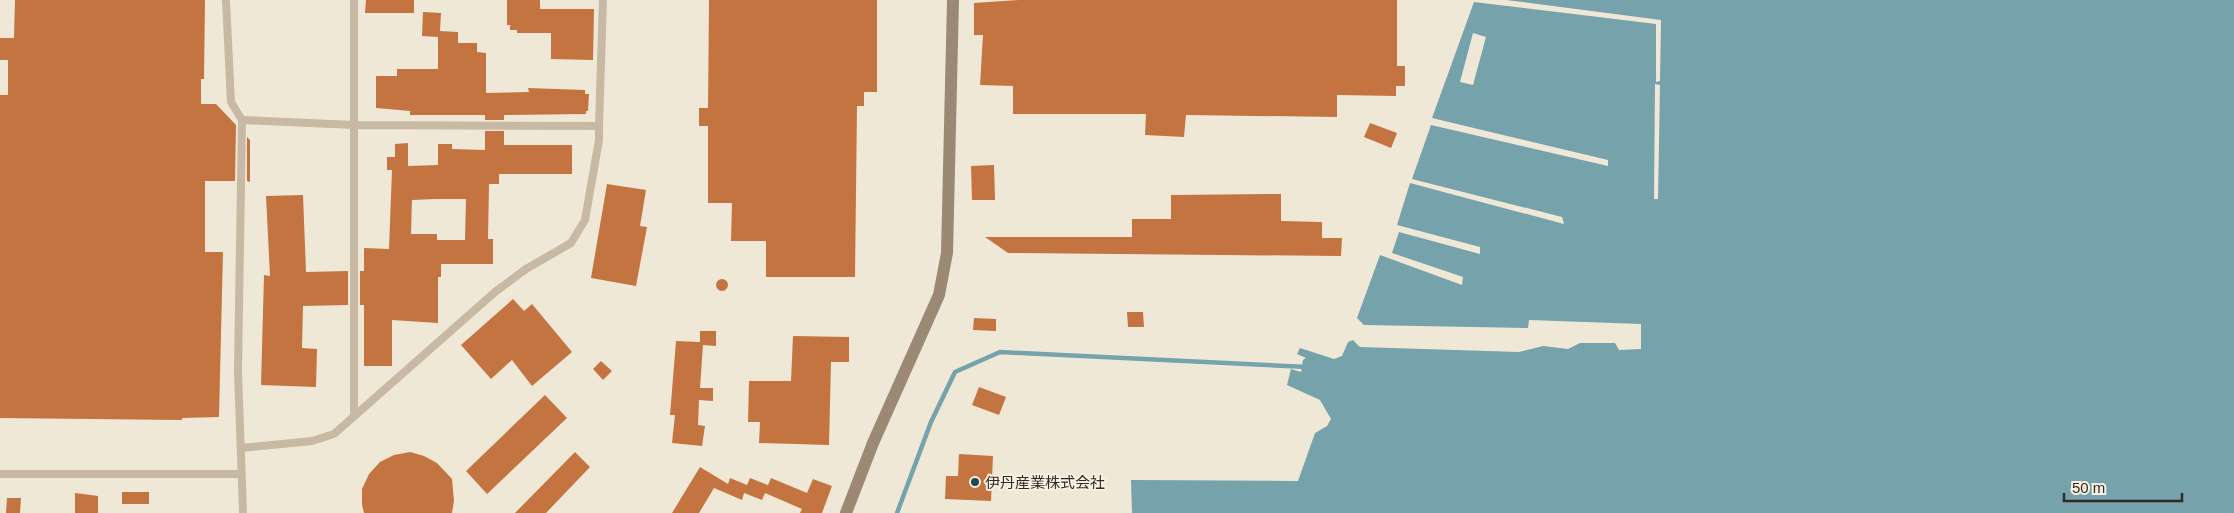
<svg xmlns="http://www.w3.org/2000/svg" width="2234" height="513" font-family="Arial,'Noto Sans JP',sans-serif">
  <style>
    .water { fill: #76a2ac; fill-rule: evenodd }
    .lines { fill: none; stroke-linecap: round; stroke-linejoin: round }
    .stream { stroke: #76a2ac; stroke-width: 4.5 }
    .building { fill: #c47441; fill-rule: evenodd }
    .lane { stroke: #c7b9a3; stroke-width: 8 }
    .secondary { stroke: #9b8875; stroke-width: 12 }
    .poi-dot { fill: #1c4753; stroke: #f8f1e2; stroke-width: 2 }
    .labels { text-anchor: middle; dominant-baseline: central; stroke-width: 4; stroke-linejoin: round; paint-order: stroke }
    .poi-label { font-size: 15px; fill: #322b25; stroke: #f8f1e2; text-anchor: start }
  </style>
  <rect width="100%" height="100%" fill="#f0e8d7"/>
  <path class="water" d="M1506,0h728v513h-1102l-1,-33 167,1 17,-48 12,-7 4,-7 -11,-19 -33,-15 4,-16 10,3 2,-12 3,-2 -9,-4 3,-6 34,11 8,-3 6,-14 5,-2 7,7 159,5 24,-6 25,3 12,-6h35l4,7 22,-1v-25l-112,-4 -1,8 -164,-3 -7,-7 23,-63 82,30 1,-8 -71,-24 7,-21 81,22v-7l-83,-22 13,-42 154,41 -2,-7 -150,-38 19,-54 177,41v-6l-176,-42 42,-116 182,22v58l4,-1 1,-61zM1473,33l13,4 -13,48 -13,-3zM1655,84l5,1 -2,114h-4z"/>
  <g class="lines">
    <path class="stream" d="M897,513l34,-91 24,-50 45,-20 307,15"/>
  </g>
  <path class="building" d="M15,0h190l-1,79h-3v25h15l20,21 -1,56h-30v71h18l-4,165 -37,1v2l-182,-2v-323h8v-35h-8v-22h14z
    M366,0h48v13h-49z
    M507,0h33v9h54l-1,51 -42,-1v-26h-34v-3h-7v-5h-3z
    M709,0h168v92h-13v14h-7l-2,171h-89v-36h-35l1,-38h-24v-77h-9v-18h9z
    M1019,0h378v66h8v20h-9v10l-59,-1v22l-151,-2 -2,22 -39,-2 1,-21h-133v-28l-33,-1 3,-50h-9v-32z
    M423,12l18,1 -1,18 18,1v11h19v9l9,1v40l43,-1 -1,-4 57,2v4h4l-1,17h-2v3l-82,1v5h-19v-5h-75v-4l-34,-3v-32h21v-7h41v-32l-16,-1z
    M1370,123l27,10 -6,15 -27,-11z
    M485,131h19v14h68v29h-73v10h-10l-1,55h5v25h-52v13h-3v46l-46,-3v46h-28v-61h-4v-34h4v-23l25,1 3,-79h-5v-13h8v-13l13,-1v23l30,-1v-21h14v5l33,1zM435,199h31l-1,41h-28v-6h-26l1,-34z
    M247,137l3,3v42l-3,-1z
    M994,165l1,35h-23l-1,-34z
    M607,184l39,6 -6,36 7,1 -11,59 -45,-8z
    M1281,194v27l41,1v16h20l-1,18 -333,-3 -23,-16h147v-18h39v-24z
    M303,195l3,77 42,-1v34l-45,1 -1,42 15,1 -1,38 -55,-2 3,-110 6,1 -4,-80z
    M716 285a6 6 0 1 1 12 0a6 6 0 1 1-12 0Z
    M513,299l11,12 8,-7 40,48 -40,34 -20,-26 -21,19 -30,-34z
    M1127,312h16l1,15h-16z
    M974,318l22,1v12l-23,-1z
    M700,331h16v15l-13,-1 -3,43h13v13l-14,-1 -1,25 7,1 -3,20 -30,-3 3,-28h-5l6,-74 24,1z
    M793,336l56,1v25h-18l-2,83 -70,-2 1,-21h-12l1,-41h42z
    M601,361l11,10 -9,9 -10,-11z
    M979,387l27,10 -7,18 -27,-10z
    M545,395l22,23 -80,76 -21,-23z
    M410,452l14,4 13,7 15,16 2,22 -2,12h-88l-2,-8v-16l7,-15 11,-12 14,-7z
    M575,452l15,15 -44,46h-31z
    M959,454l34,2 -2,45 -46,-2 1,-23h12z
    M700,467l28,17 2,-6 17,7 3,-7 18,7 3,-7 36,15 6,-14 19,7 -10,27h-22l2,-4 -37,-16 -3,7 -18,-7 -2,7 -28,-12 -15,25h-27z
    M122,492h27v12h-27z
    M75,493l23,3v17h-23z
    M7,498h14l-1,15h-14z"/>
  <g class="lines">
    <path class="lane" d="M226,0l5,102 11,18 -4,251 5,142
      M242,120l112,5 245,1 4,-126
      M354,416v-416
      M241,448l71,-7 22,-7 161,-142 31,-23 45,-26 14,-23 14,-80v-14
      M0,474h241"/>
    <path class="secondary" d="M846,513l27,-70 66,-148 8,-42 6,-253"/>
  </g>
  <circle class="poi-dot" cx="975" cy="482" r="5"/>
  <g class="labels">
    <g class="poi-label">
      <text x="985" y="482">伊丹産業株式会社</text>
    </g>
  </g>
  <path d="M2064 493v8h118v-8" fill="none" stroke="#322b25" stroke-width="2.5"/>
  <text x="2072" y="493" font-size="15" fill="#322b25" stroke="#f8f1e2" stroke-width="4" paint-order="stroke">50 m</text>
</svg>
